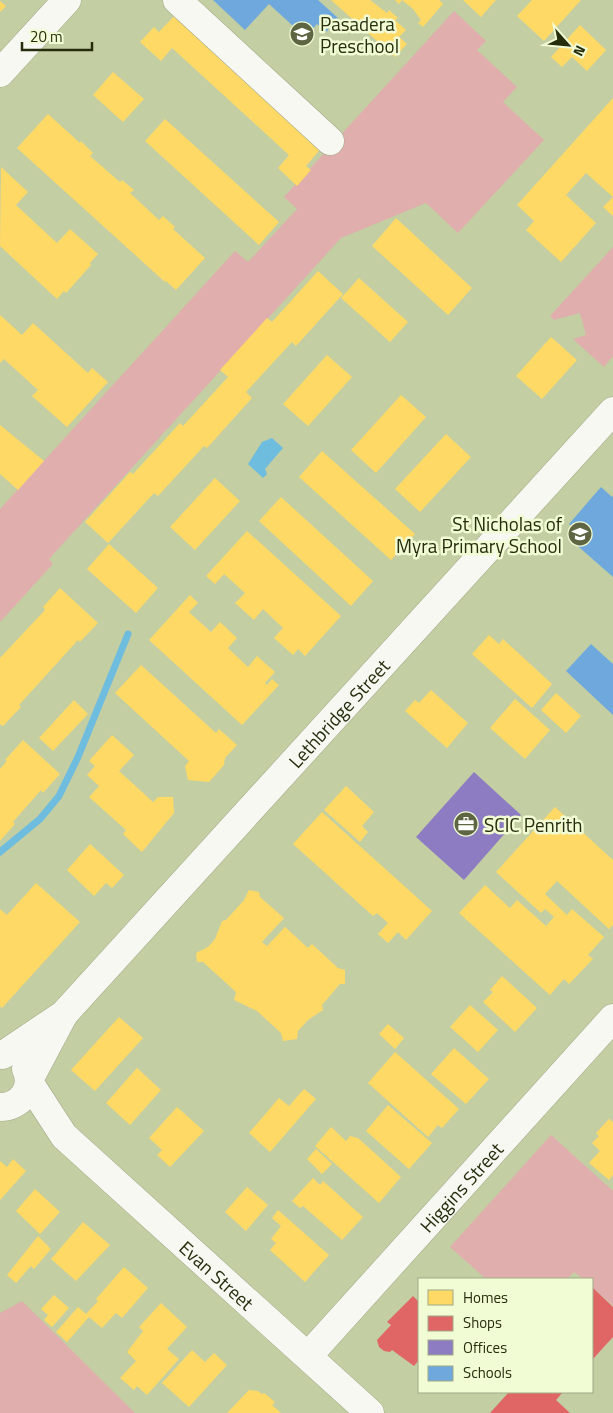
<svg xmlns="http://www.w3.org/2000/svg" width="613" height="1413" font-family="'Titillium Web',sans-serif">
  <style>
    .green { fill: #e0aeac }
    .water { fill: #6ebcde }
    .homes { fill: #ffd966 }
    .shops { fill: #e06666 }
    .offices { fill: #8e7cc3 }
    .schools { fill: #6fa8dc }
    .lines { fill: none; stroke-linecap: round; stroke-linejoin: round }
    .stream { stroke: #6ebcde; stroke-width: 7 }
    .minor-casing { stroke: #a1a988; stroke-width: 29 }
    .minor { stroke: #f6f8f1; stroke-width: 28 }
    .labels { text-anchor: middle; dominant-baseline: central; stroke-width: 5; stroke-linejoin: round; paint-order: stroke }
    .poi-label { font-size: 19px; fill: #262d0d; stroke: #f1fcd5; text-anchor: start }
    .street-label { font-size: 19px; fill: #262d0d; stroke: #f1fcd5 }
  </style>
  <rect width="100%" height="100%" fill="#c3cea3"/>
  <path class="green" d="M454,11l32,30 -9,9 40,37 -14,15 41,38 -86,93 -32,-30 -85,35 -292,321 4,5 -53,58v-113l235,-258 13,11 49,-53 -13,-12z
    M613,247v109l-9,11 -31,-28 13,-4 -6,-22 -26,7 -4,-4z
    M551,1135l62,56v115l-21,-19v-8h-9l-9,-7 -7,7h-81l-36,-32z
    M22,1301l113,112h-135v-100z"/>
  <path class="water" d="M272,438l11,10 -18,21 2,5 -4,4 -15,-14 14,-22z"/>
  <path class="homes" d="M331,0h39l17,13 2,-3 9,8 -3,2 11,10 -7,7 8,7 -12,13z
    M395,0h44l4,4 -20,23 -5,-4 3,-3 -8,-11 -11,-9 -3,4z
    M463,0h33l-15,17z
    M532,0h49l-37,41 -27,-25z
    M0,1l6,5 -6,6z
    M177,13l146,133 -17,20 5,4 -14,16 -19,-18 11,-13 -117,-107 -11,13 -21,-19 14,-15 5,5z
    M580,25l26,25 -19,21 -15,-14 -10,10 -11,-10z
    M113,72l31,27 -21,23 -30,-27z
    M613,98v118l-10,-9 10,-10 -27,-24 -20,22 30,28 -35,39 -35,-32 8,-9 -17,-16z
    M48,114l32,29 1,-2 12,12 -3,3 30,26 2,-2 12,10 -4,3 29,27 4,-4 12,11 -2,2 32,29 -29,32 -10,-9 -1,1 -148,-134z
    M165,119l114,103 -20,23 -114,-104z
    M1,167l27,25 -12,13 41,38 13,-14 28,25 -8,9 1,2 -25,28 -2,-2 -7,8 -57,-53z
    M396,218l76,70 -24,27 -76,-69z
    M318,271l25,23 -47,52 -4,-4 -46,50 6,6 -45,50 -3,-2 -46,50 -4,-3 -46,50 -23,-21 45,-50 3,2 47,-51 3,3 45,-49 -8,-7 47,-52 5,4z
    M359,278l49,44 -18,20 -49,-44z
    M0,315l22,20 11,-12 55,50 4,-5 16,14 -41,45 -35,-31 6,-6 -34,-31 -4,4z
    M551,337l26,23 -35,39 -26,-23z
    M327,355l25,22 -44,49 -25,-22z
    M401,395l25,22 -50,56 -25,-23z
    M0,425l44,36 -26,29 -18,-16z
    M446,434l25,23 -51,55 -25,-23z
    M322,451l93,83 -24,26 -92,-83z
    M215,478l25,23 -45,49 -25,-23z
    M281,497l92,84 -22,25 -92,-85z
    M247,531l94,85 -36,40 -7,-7 -5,6 -19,-17 9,-10 -20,-19 -9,11 -19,-17 10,-10 -21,-19 -9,10 -9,-8z
    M109,544l49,44 -22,25 -49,-44z
    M60,588l38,35 -18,19 -2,-2 -59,65 2,2 -18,19 -3,-2v-66l45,-48 -2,-3z
    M190,595l8,8 -9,9 22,20 9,-10 17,16 -9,10 20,19 9,-11 18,16 -10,11 2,2 5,-6 7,6 -37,40 -93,-85z
    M489,635l10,9 4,-5 49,45 -20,24 -60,-54z
    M141,665l75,68 3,-4 18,16 -12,13 -1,7 -15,17 -21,-2 -3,-14 4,-5 -74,-68z
    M431,690l37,33 -21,25 -42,-37 10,-11 4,3z
    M556,693l25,23 -15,17 -25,-23z
    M515,699l35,31 -25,29 -35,-31z
    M74,700l14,14 -35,37 -14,-13z
    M112,735l22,20 -15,16 34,31 5,-5h15l1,16 -32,39 -19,-18 3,-4 -37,-33 10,-11 -12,-11 8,-9 -6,-5z
    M23,740l37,34 -17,19 -2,-3 -28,32 2,2 -15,17v-72l7,-8 -2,-1z
    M346,786l28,26 -12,14 6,6 -8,10 -36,-32z
    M555,807l58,53v65l-4,4 -52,-48 -12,13 22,21 5,-6 32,28 -16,18 5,4 -24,25 -5,-5 -14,16 -91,-82 26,-28 25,23 7,-8 29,26 8,-9 -9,-8 -4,4 -45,-41z
    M322,812l110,99 -26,29 -8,-8 -10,11 -10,-9 10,-11 -11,-10 -4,3 -80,-72z
    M90,844l34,31 -12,13 -6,-5 -12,13 -27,-26z
    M36,883l44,39 -78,86 -2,-2v-97l7,6z
    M249,890l10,2 1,5 24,21 -22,24 5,4 18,-19 23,21 4,-4 26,24 7,2v14h-5l-18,21 1,5 -15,10 -10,11 -1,8 -14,2 -2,-8 -24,-22 -23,-11 2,-8 -33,-30h-6l-1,-9 12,-6 7,-8 7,-18 4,-1 18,-20z
    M502,976l35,32 -22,24 -32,-30 10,-10 -3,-2z
    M470,1005l28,25 -20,22 -28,-25z
    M119,1017l24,21 -48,53 -24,-21z
    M388,1024l16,14 -9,11 -16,-15z
    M454,1048l35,31 -23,25 -35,-30z
    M395,1052l64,57 -17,19 -4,-3 -10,12 -60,-54z
    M137,1068l24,22 -31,35 -24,-22z
    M304,1089l12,10 -46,53 -21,-19 30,-35 10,8z
    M388,1105l44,38 -23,26 -43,-38z
    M177,1107l27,24 -34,36 -13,-12 5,-5 -13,-12z
    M609,1119l4,3v53l-4,5 -20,-17 11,-12 -8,-8 7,-7 -3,-3z
    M331,1127l15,14 4,-5 8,2 43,39 -22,26 -64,-57z
    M316,1149l16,15 -10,10 -15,-15z
    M13,1159l13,12 -26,29v-39l7,6z
    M313,1178l7,7 3,-4 40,36 -21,23 -39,-34 -3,2 -8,-7z
    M247,1187l21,18 -22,26 -21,-19z
    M35,1189l25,23 -20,22 -24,-23z
    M278,1210l51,45 -24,27 -35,-32 6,-7 -5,-4 10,-13 -9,-8z
    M83,1222l27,23 -34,36 -25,-22z
    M38,1236l13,13 -17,20 -3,-3 -15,17 -9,-8z
    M124,1267l24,21 -26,30 -6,-5 -14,15 -13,-11 -22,25 -11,-10 22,-25 8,7 12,-13 -2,-2z
    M54,1295l15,13 -17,19 -8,-7 4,-5 -7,-6z
    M161,1303l26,24 -20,22 12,10 -32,36 -10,-9 -3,4 -14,-12 16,-17 -9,-9 16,-21 -4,-4z
    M192,1350l13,12 9,-9 13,12 -38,42 -27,-24z
    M249,1390l9,1 4,3 2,-1 11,9 -3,3 9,8h-54z"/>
  <path class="shops" d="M592,1287l21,20v30l-21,23z
    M413,1296l6,6v58l-5,6 -22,-16 -2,2 -6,-1 -5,-4 -2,-7 14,-15 -4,-3z
    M509,1392h54l-7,8 14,13h-80z"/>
  <path class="offices" d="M474,772l47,43 -57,65 -48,-43z"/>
  <path class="schools" d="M213,0h105l20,18 -12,14 -9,-8 -12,13 -36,-33 -24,26z
    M601,487l11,10 1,-2v82l-41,-36 7,-8 -10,-9z
    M591,644l22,20v51l-47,-44z"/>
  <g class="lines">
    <path class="stream" d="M0,852l40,-33 19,-23 19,-39 50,-123"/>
    <defs>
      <g id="minor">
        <path d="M177,0l153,141"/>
        <path d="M0,73l67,-73"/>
        <path id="s1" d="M3,1055l61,-41 549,-603"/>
        <path d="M29,1080l34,-64"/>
        <path id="s2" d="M29,1082l35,54 306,277"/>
        <path d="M0,1107c20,0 35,-18 26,-38"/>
        <path id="s3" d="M308,1356l305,-338"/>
      </g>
    </defs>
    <use href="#minor" class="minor-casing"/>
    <use href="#minor" class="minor"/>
  </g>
  <defs>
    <symbol id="school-disc" viewBox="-11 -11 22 22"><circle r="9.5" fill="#5d6542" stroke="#f1fcd5"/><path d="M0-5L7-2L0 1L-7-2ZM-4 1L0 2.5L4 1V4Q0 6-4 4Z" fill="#fff"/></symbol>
    <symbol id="office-disc" viewBox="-11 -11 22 22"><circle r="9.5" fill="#5d6542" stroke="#f1fcd5"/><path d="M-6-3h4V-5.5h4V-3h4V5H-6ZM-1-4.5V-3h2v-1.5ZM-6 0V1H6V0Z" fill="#fff"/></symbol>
  </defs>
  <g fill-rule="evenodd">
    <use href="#school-disc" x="288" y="20" width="28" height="28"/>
    <use href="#school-disc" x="566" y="520" width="28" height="28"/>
    <use href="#office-disc" x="452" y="810" width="28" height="28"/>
  </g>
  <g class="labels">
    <g class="poi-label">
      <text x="320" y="23">Pasadera<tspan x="320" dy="22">Preschool</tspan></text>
      <text x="562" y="523" text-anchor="end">St Nicholas of<tspan x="562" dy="22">Myra Primary School</tspan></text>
      <text x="484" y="824">SCIC Penrith</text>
    </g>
    <g class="street-label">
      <text stroke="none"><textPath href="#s1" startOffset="481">Lethbridge Street</textPath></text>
      <text stroke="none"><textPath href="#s3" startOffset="228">Higgins Street</textPath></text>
      <text stroke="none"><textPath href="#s2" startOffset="271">Evan Street</textPath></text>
    </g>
  </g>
  <rect x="418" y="1278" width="175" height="115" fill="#f1fcd5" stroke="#a0a985"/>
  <rect x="428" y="1290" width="25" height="15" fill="#ffd966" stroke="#a0a985"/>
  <text x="463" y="1303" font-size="15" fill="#262d0d">Homes</text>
  <rect x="428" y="1316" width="25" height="15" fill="#e06666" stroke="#a0a985"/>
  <text x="463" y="1328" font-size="15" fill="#262d0d">Shops</text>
  <rect x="428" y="1340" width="25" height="15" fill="#8e7cc3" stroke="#a0a985"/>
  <text x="463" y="1353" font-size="15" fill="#262d0d">Offices</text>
  <rect x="428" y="1366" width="25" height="15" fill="#6fa8dc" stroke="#a0a985"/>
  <text x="463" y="1378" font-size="15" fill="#262d0d">Schools</text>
  <g transform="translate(568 45) rotate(117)" stroke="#f1fcd5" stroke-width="4" paint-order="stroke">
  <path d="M0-4L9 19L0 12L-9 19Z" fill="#262d0d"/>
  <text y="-8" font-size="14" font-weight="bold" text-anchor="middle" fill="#262d0d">N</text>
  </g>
  <path d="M22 42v8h70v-8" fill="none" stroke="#262d0d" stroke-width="2.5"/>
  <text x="30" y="42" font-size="15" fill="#262d0d" stroke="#f1fcd5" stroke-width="4" paint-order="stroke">20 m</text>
</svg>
